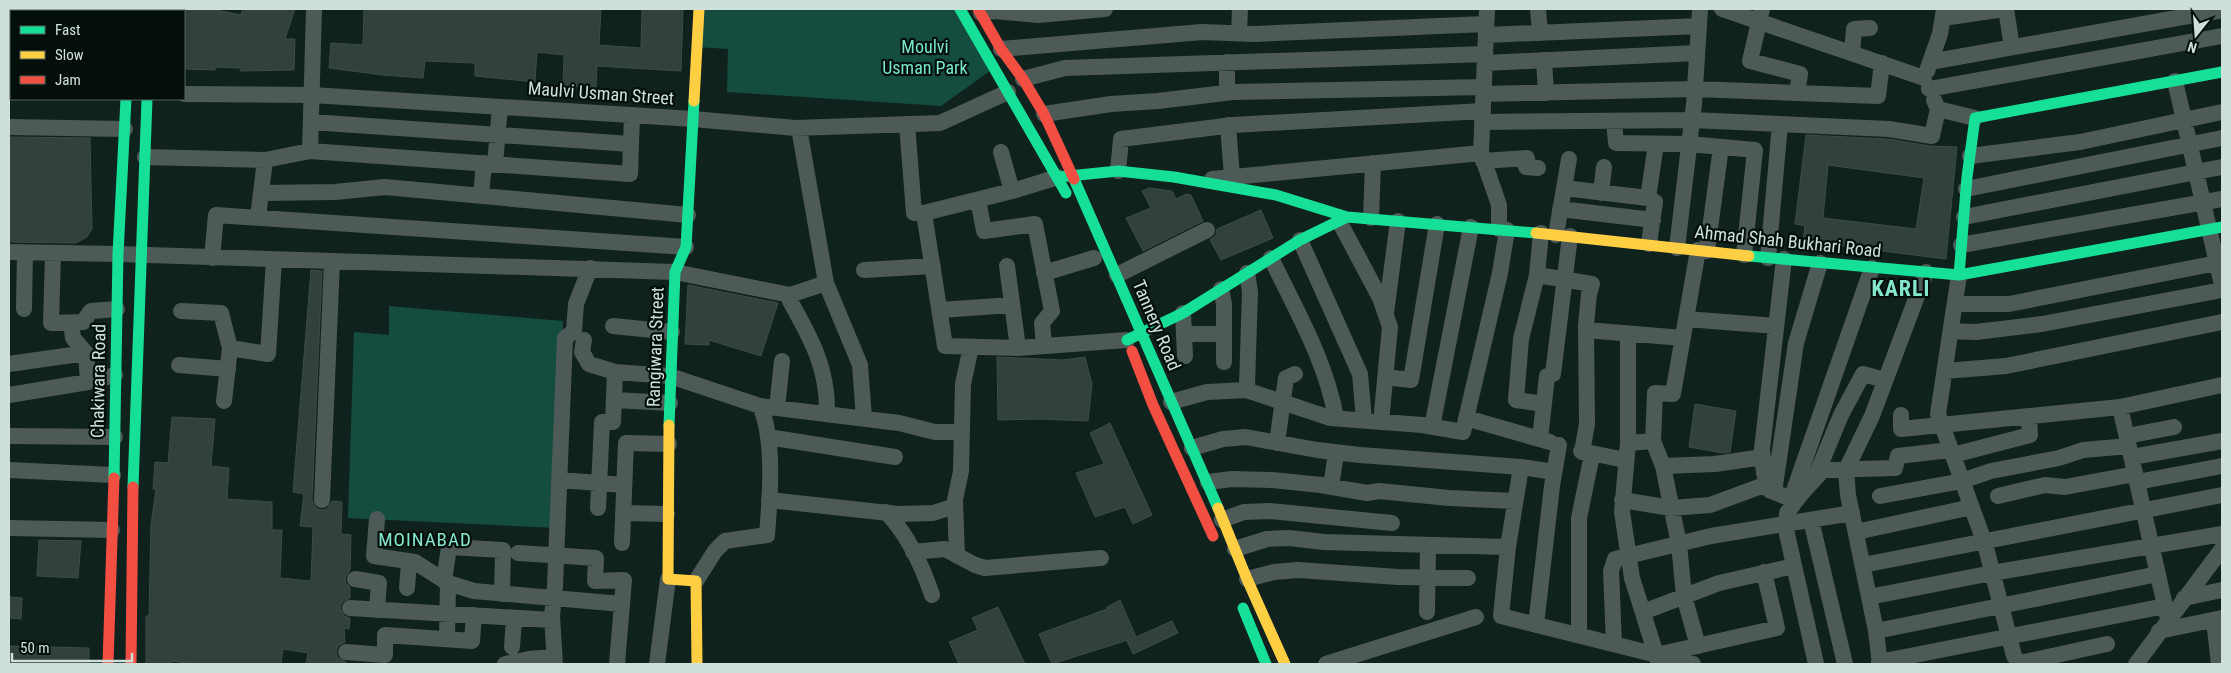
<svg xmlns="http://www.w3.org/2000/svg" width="2231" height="673" font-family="'Roboto Condensed',sans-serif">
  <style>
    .green { fill: #144c40 }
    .building { fill: #32413c; stroke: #3e4c48; fill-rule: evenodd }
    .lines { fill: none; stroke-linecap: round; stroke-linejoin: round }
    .street { stroke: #4e5a57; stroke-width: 16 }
    .fast { stroke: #16e098; stroke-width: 11 }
    .slow { stroke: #ffcf43; stroke-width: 11 }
    .jam { stroke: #f24e42; stroke-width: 11 }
    .labels { text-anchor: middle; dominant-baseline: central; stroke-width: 4.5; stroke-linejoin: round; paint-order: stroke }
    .park-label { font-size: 18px; fill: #78e7ca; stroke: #040f0c }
    .street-label { font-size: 18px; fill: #cfe0da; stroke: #040f0c }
    .neighbourhood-label { font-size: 19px; letter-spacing: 1px; fill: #84e6cc; stroke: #040f0c }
    .district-label { font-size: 22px; font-weight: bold; letter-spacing: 1px; fill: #84e6cc; stroke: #040f0c }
  </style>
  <rect width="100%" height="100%" fill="#10221e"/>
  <path class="green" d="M699,9h261l34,59 -53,38 -214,-14 1,-43 -31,-2z
    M389,306l174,15 -6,207 -209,-10 6,-186 35,3z"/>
  <path class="building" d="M184,9h28l29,6 2,-6h52l-10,30h10l-1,31 -53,1 -1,-3 -25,-1v3l-31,-1z
    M364,9h237l-2,36 42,3 1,-39h41l-2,62 -84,-5 -1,21 -33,-1 1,-31 -27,-3 -2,30 -60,-6v-13l-50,-2 -2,17 -40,-3 -54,-7 2,-25 32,2z
    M1806,135l82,4 42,7 27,1 -11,112 -143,-18 2,-15 -10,-2zM1828,165l96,13 -8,51 -93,-11z
    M9,137l81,1 2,91 -5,8 -11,6 -67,-1z
    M1149,188l23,3 4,8 10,-5 5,1 12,26 -60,30 -17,-33 25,-10 -9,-17z
    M1261,210l12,28 -52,22 -11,-20 6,-5 1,-6z
    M311,270l11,1 -10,229 4,8 5,2 6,-1 5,-8 10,1 -1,32 10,1 -1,35 -5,8 1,5 4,4v11l-8,4 -2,6 4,8 6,2 -1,11 -5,-1 1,14 -7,4 -2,6 1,5 9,5 -1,2h-39l2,-11 -25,-4 -2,15h-87l-22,-3v3h-26v-48h3l2,-91 5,-36h-3l2,-27 13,1 4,-46 43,2 -4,47 18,2 -2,31 45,3v28h10l-2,48 31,3 2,-54 -13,-1 4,-32 -11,-2z
    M688,285l90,18 -17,53 -52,-16v5l-24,-1z
    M997,357l66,3 22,-3 7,27 -4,37 -47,-2 -43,1z
    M1695,404l41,7 -6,41 -7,1 -34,-6z
    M1110,423l42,92 -19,9 -8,-17 -30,10 -19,-44 28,-9 -14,-31z
    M39,540l42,1 -3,37 -41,-2z
    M9,597l13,1 -1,21 -12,-1z
    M1120,600l16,37 36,-16 6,12 -45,21 -6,-13 4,-2 -79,25 -13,-30 68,-25v-2z
    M998,607l27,57h-66l-10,-22 29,-12 -6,-12z
    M9,646l80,2v16h-80z"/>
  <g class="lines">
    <path class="street" d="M1487,9l-6,144 18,52v24
      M1538,9l2,24
      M1722,9l202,69
      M1762,9l-12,52 50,13 -3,19
      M2006,9l6,38
      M981,13l14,-2 43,4 67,-6
      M1943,18l61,-9
      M1239,33l1,-24
      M9,35h2
      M1486,35l213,-9
      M1001,49l201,-17 52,2 232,-10
      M1852,53l2,-24 16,-1
      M1544,60l2,33
      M1227,62v30
      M1930,62l292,-52
      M1485,63l212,-10
      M1927,71l13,-37 4,-25
      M1023,79l42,-11 420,-14
      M2175,81l47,204
      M1929,89l293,-53
      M184,94l128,1 381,24 103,9 144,-5 68,-31
      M1483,94l212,-5 183,7 4,-33
      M1934,100l4,9 37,9
      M1044,114l67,-10 47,-3 75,-9 251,-5
      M1614,121l2,22 73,1 66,6 -11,105
      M311,122l320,22
      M1482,122l210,-2 197,9 43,7 6,-27
      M907,124l7,89h10
      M1228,125l4,52
      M9,127l116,2
      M799,128l27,155 34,82 4,53
      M310,151l4,-142
      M1001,152l11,39
      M1970,156l110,-14 142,-30
      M145,157l120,3 45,-9 320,23 2,-59
      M1483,161l44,-3 -1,9 12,1
      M495,164l5,-57
      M1118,171l3,-32 112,-14 250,-14
      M1058,177l-46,14 -88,22 21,133 73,2 109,-8
      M1212,179l269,-26
      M1564,188l84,10
      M1966,189l256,-51
      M261,193l74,-1 50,-5 303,28
      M1601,193l3,-26
      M481,196l3,-33
      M978,200l6,31 51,-7 17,87 -10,12 2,23
      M1560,209l93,11
      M258,217l7,-57
      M1964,217l258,-50
      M1371,218l2,-55
      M1339,221l41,77 10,29 -9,95
      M1541,233l-4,42 -16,64 -5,61 28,4
      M1556,235l13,-76
      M1300,240l60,134 4,46
      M1649,244l6,-42 -7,-4 8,-54
      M1961,245l261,-46
      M1677,248l17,-144 6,-95
      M1707,251l14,-104
      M9,252l109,2 557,18 115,23 36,-12
      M53,254l-2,69 32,-1 8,-11 26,-2
      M212,258l4,-43 470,32
      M1271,258c25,52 55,103 65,160
      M1768,258l12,-134
      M1784,259l-22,190 2,24 5,17 27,11
      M1007,266l11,82
      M864,270l69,-4
      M1044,273l50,-15
      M1247,273l3,19 -3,93
      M1117,275l90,-45
      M1537,275l55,9 -3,10 -3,31 1,99 -5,28
      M1959,275l-21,139 47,130 29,112 7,8
      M1221,289l3,15v58
      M790,295v6c22,39 38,68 37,113
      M1955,304h54l213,-42
      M24,309l1,-56
      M940,310l72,-5
      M181,311l40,2 9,35 38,6 6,-94
      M1183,313l2,43
      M1386,313l12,-92
      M1686,319l90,7
      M71,323l2,15 13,15 2,29
      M613,326l59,6
      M1586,330l97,8
      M1951,331l25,1 66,-8 180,-34
      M1184,334h40
      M1628,334v109l-6,69 10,66 27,86
      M584,340l-2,12 7,12 26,8 55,4 90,30c15,34 10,92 7,129l-42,6 -10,10 -19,30
      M9,364l77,-11
      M179,365l49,4
      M1945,371l61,-5 216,-44
      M1385,377l26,3 26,-156
      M9,395l79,-13 27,-7
      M614,400l56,3
      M224,401l6,-53
      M1171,402l36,-10 39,-2 84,28 92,7 41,7 37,-159 7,-43
      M760,406l139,17 36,9h27
      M2120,407l48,212
      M777,408l5,-47
      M1901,415v14l219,-22 102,-22
      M1466,418l84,24
      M1432,427l39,-200
      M9,436l106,1
      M2127,436l47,-9
      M768,437l127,20
      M1540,439l7,-63 6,-2 17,-138
      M1653,441l10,25 16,78 5,52 14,50
      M1277,443l9,-65 9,-4
      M1628,443l25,-2 2,-48 18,1 25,-144
      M1192,448l31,-9 23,-2 71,13 43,5 161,12
      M1581,451l44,9
      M1953,455l77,-20 -1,-19
      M2132,457l90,-16
      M1663,466l52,-2 48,-7
      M9,470l104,5
      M1554,472l-33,-5 -13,80 -7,69 192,48
      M1815,478l26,-63 22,-41 22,6
      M559,480l65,5
      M1208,482l24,-3 40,1 49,5 46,8 12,-2 70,7 66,3
      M2137,482l85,-16
      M1331,487l5,-34
      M1774,492l22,-149 24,-80
      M1880,496l82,-15 29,-10 68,-13 24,-8 46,-4
      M1998,496l47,-11 20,2 70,-13
      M1791,499l81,-231
      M322,500l10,-239
      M769,500l129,14 35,-1 22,-7
      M1622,500l49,8 39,-3 57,-21
      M598,508l4,-86h11l2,-50
      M886,512c22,23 36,53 46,83
      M623,513l44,1
      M377,519l-3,37 41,6 33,21 26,8 148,13
      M1222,520l22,-8 26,-1 122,12
      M1811,520l34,144
      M9,528l103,2
      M1856,532l116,-25
      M622,543l4,-100 43,1
      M1235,549l32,-10 22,-1 35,4 184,5
      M913,552l32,-3 30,16 10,3 116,-10
      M518,553l78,5 -1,23 29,-1 -7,84
      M957,556l-2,-56 6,-29 2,-87 8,-37
      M1863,565l359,-70
      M355,579l24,4 -2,27
      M1247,579l27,-7 24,-2 100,7 70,1
      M444,581l5,-34 54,3 -1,44
      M407,588l2,-26
      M1869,597l123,-24 230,-39
      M2184,598l38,-8
      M350,608l202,12
      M1427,612l1,-67
      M1643,612l76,-29 75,-17
      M2214,620l5,44
      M1536,625l16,-139 7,-41
      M1876,631l282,-57
      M2159,631l63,-13
      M1579,635v-117l13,-63
      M447,639l1,-56
      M1614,644l-3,-73 4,-12 96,-23 141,-23
      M512,647l2,-29
      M346,652l39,3v-20l87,6 2,-26
      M1661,654l116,-26 -13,-56
      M1879,662l286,-56
      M2020,663l87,-19
      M505,664l24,-5 25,-2
      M555,664l-3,-48 3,-30 10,-248 9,-7 2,-27 14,-36
      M657,664l11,-85
      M1326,664l150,-47
      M1816,664l-29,-130v-21l14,-19 22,-24 72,-2 3,-12 52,-6
      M1880,664l-4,-33 -28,-136 -2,-25 26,-54 54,-144
      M2136,664l86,-115"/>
    <path class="fast" d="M960,9l106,184
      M1059,177l59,-6 56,6 102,18 71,22
      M1074,179l144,329
      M1749,256l210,19 263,-48
      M1959,275l8,-98 8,-59 247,-46
      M1127,340l56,-27 117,-73 47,-23 189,16
      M669,425l6,-153 11,-25 8,-146
      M114,478l4,-224 8,-155
      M133,487l14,-388
      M1243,608l23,56"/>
    <path class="slow" d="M126,9v2
      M146,9v2
      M694,101l5,-92
      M1536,233l213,23
      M669,425l-1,154 28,2 1,83
      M1218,508l29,71 38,85"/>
    <path class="jam" d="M978,9l23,40 22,30 21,35 30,65
      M1132,351l21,54 60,131
      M108,664l6,-186
      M131,664l2,-177"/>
  </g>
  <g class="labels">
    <g class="park-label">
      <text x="925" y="46">Moulvi<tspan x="925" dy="21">Usman Park</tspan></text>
    </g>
    <g class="street-label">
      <text transform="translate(601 93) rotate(4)">Maulvi Usman Street</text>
      <text transform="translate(1788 241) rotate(6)">Ahmad Shah Bukhari Road</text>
      <text transform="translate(1157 325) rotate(67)">Tannery Road</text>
      <text transform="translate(655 347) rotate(-88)">Rangiwara Street</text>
      <text transform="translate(98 381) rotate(-89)">Chakiwara Road</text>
    </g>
    <g class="neighbourhood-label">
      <text x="425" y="539">MOINABAD</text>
    </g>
    <g class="district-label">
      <text x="1901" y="288">KARLI</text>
    </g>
  </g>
  <rect width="2231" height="673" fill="none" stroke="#cfe0da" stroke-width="20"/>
  <rect x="10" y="10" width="175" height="90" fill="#040f0c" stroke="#55635e"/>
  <rect x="20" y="26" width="25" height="8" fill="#16e098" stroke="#55635e"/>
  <text x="55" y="35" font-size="15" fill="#cfe0da">Fast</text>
  <rect x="20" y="51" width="25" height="8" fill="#ffcf43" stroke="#55635e"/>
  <text x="55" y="60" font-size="15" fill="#cfe0da">Slow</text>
  <rect x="20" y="76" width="25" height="8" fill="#f24e42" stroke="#55635e"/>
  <text x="55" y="85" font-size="15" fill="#cfe0da">Jam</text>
  <g transform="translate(2196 35) rotate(197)" stroke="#040f0c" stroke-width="4" paint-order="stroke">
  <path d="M0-4L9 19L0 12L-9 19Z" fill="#cfe0da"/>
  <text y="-8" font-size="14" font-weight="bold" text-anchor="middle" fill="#cfe0da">N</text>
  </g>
  <path d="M12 653v8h120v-8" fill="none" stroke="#cfe0da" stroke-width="2.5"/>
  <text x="20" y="653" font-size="15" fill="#cfe0da" stroke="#040f0c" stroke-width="4" paint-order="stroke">50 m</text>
</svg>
